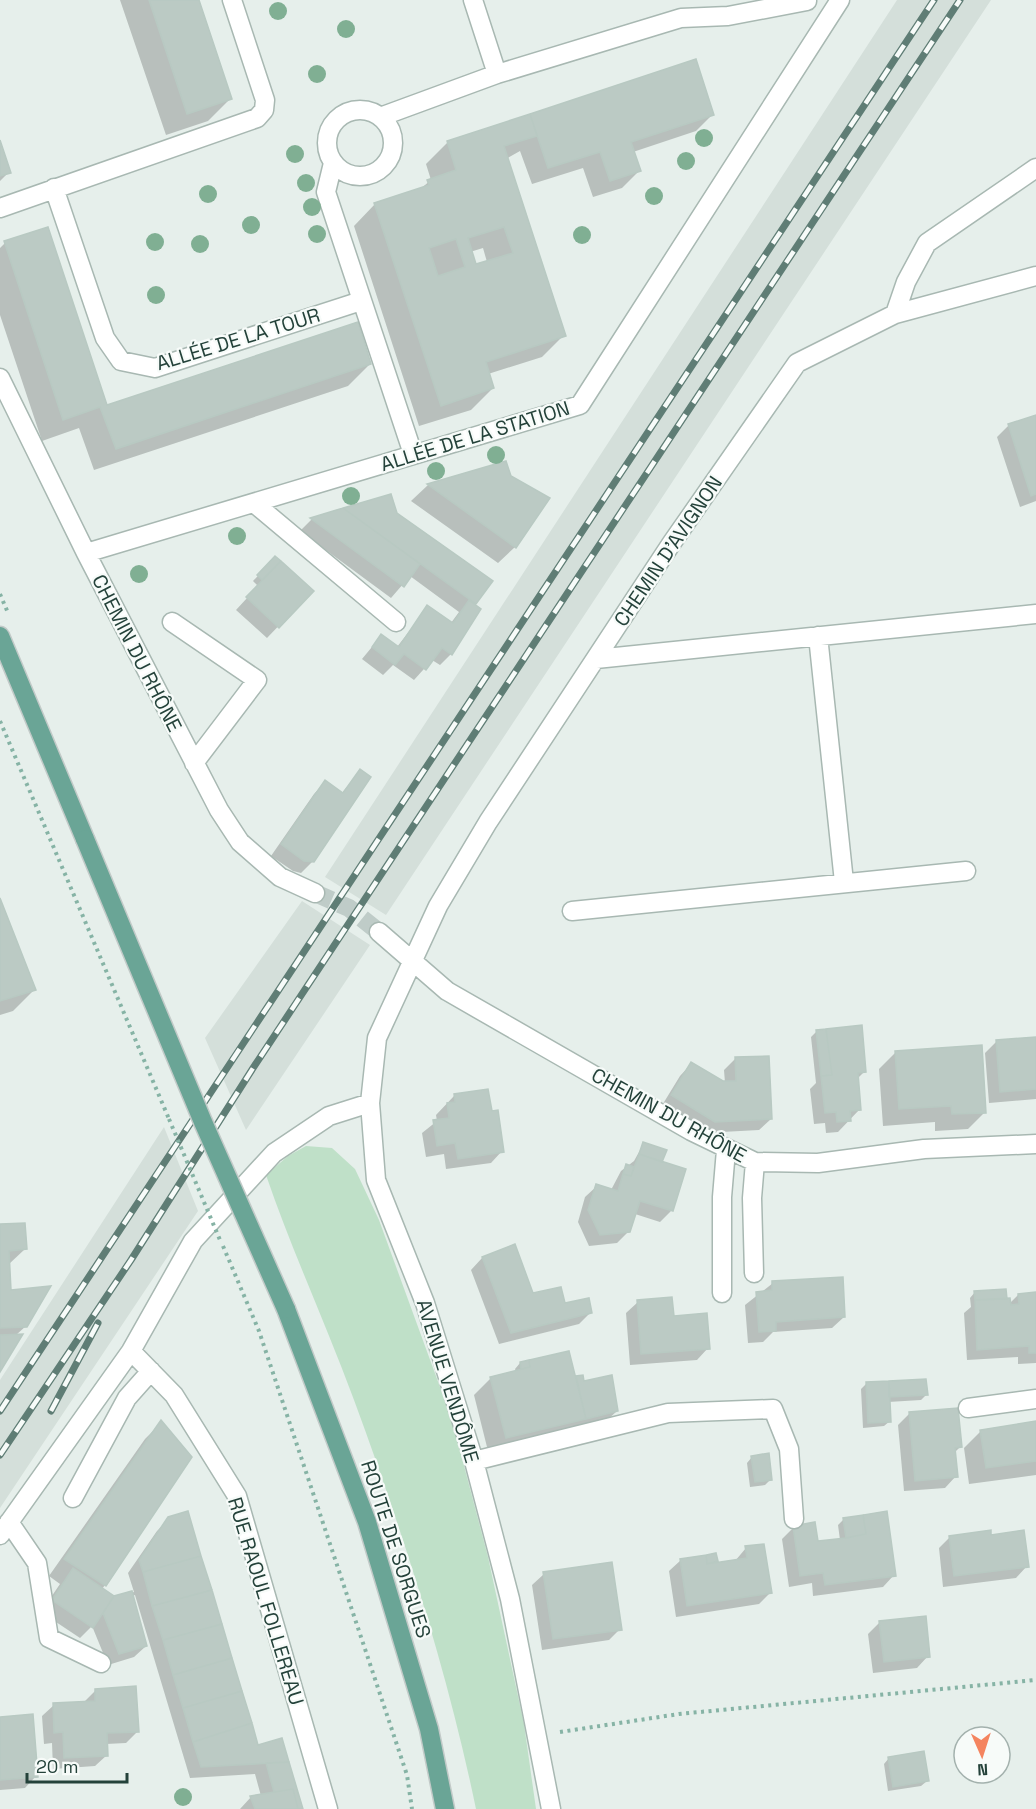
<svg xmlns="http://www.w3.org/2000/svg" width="1036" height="1809" font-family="'Space Grotesk',sans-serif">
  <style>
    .built { fill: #d4dfda }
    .green { fill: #bfe0c8 }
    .shadow { fill: #0003; fill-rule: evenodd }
    .building { fill: #bbcac4; stroke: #b8c9c2; stroke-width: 1.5; fill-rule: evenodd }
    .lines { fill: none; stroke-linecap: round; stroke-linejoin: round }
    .minor-tunnel { stroke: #bfccc8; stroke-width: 18; stroke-dasharray: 18 9; stroke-linecap: butt }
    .minor-casing { stroke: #a8b8b2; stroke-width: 21 }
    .major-casing { stroke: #c2cac8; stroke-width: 21 }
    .path { stroke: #86b3a5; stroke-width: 4; stroke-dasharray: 3 4.5; stroke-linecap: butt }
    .minor { stroke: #fff; stroke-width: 18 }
    .major { stroke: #6aa596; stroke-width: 18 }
    .rail-casing { stroke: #5f7d75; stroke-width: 7 }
    .rail { stroke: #f7fbf9; stroke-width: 4.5; stroke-dasharray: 14; stroke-linecap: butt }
    .major-bridge-casing { stroke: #c2cac8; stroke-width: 21; stroke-linecap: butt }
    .path-bridge { stroke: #86b3a5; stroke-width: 4; stroke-dasharray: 3 4.5; stroke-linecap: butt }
    .major-bridge { stroke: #6aa596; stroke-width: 18 }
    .tree { fill: #80af93 }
    .labels { text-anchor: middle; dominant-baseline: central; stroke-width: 4.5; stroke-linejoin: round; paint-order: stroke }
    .street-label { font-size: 20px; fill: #24423a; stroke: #f7fbf9 }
  </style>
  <rect width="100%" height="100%" fill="#e6efeb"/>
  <path class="built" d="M897,0h94l-605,915 -61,-38z
    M302,901l68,44 -124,185 -41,-92z
    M164,1127l34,84 -198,297v-128z"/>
  <path class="green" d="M306,1146l26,2 23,21 24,51 73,200 36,137 36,167 12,85h-60c-29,-140 -73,-276 -122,-409 -28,-76 -62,-149 -88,-225l22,-19z"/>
  <path class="shadow" d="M120,0h77l33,99 -22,22 -42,14z
    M695,61l18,53 -17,17 -63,21 6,19 -17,17 -29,9 -10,-29 -51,16 -12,-33 -14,8 58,176 -22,22 -54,17 5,14 -22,22 -52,16 -65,-200 21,-22 44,-14 12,-10 -5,-16 22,-22zM483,248l4,14 -12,4 -5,-14z
    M0,145l9,27 -9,9z
    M5,243l101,164 264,-43 -22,22 -254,84 -15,-42 -37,13 -42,-126v-67z
    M1036,417v84l-16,6 -23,-70 12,-12z
    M505,463l10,84 -17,16 -87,-62 17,-16z
    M390,496l5,18 96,67 -18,24 -22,49 -11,11 -8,-5 -18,20 -21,-15 -10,10 -21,-16 19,-23 16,11 31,-40 23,16 8,-11 -49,-36 -19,22 -91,-67 11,-11z
    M275,558l37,33 -45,47 -31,-28 22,-24 -5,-5z
    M360,771l-47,90 -12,12 -8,-2 -22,-15 43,-62 11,-12 16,12z
    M0,899l35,90 -22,22 -13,4z
    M817,1031l48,40 -8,8 3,30 -22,23 -12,1 -1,-10 -11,1 -4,-35 6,-6 -5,-46z
    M1036,1039v60l-47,4 -4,-50 12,-12z
    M896,1052l89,60 -17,17 -33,2v-9l-52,4 -4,-57z
    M736,1058l35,61 -12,11 -56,3 -42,-26 19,-31 11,-12 34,19 -1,-13z
    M454,1096l37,16 11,39 -11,12 -45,6 -2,-15 -18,3 -4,-24 15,-12 -1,-6z
    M644,1143l16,20 24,7 -13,41 -11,11 -25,-8 -6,17 -12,12 -28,3 -11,-24 7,-25 12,-11 14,4 10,-19 13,-10z
    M0,1226l25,23 -17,16 2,26 16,35 -10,9 -16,34z
    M514,1246l18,49 59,17 -12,12 -80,20 -28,-74 11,-12z
    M773,1283l71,34 -12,11 -59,4 -10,10 -15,1 -3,-38z
    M975,1292l30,6 4,6 9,-9 18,-1v69l-18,1v-7l-51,3 -3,-47 7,-6 -1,-9z
    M638,1302l34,16 36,30 -11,12 -67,5 -4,-52z
    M520,1363l54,15 7,-1 2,6 34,28 -12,11 -116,33 -15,-60 17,-17 25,-6 -1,-3z
    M866,1384l60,11 -5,5 -33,2 2,19 -6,5 -21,2 -2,-39z
    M909,1414l52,32 -7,7 2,23 -11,12 -41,3 -6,-66z
    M161,1423l-56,162 -3,4 12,9 20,-6 -6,-19 29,-42 12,-12 88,228 24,-8 21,70h-62l11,-12 10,-1 -6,-22 -65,4 -55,-183 -3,1 14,50 -12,11 -26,8 -16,-39 -12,12 -39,-26 19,-28 -11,-8 96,-137z
    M1036,1423v52l-67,9 -5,-36 17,-17z
    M752,1457l18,23 -5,5 -15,2 -3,-24z
    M843,1520l51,55 -11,12 -70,9 -1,-13 -23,4 -7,-48 12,-12 23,16 23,-3 -2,-15z
    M950,1537l77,29 -11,12 -73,9 -4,-39z
    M746,1548l24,45 -11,11 -83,13 -7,-46 12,-11 35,1 -4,4 23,-4z
    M544,1574l76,55 -11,11 -67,10 -10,-65z
    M880,1622l48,34 -11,12 -44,5 -5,-39z
    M96,1690l42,41 -12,12 -20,1 1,11 -12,11 -42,3 -1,-26 -8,1 -2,-28 12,-11 30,-3z
    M0,1718l36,58 -11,12 -25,2z
    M889,1758l38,23 -6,5 -33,5 -4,-27z"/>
  <path class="building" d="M149,0h50l33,99 -45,15z
    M696,59l18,56 -83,27 10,29 -31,10 -10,-29 -52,16 -18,-54z
    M530,114l7,22 -33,10 62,190 -80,26 8,26 -53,18 -67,-203 55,-18 -2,-5 29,-10 -9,-29zM504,227l9,26 -37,11 -8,-26zM456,239l9,28 -27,9 -9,-28z
    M0,140l11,33 -11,3z
    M48,227l59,178 251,-83 13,42 -255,85 -16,-42 -37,13 -59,-179z
    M1036,415v79l-5,2 -23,-72z
    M506,461l5,15 39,22 -34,50 -89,-64z
    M391,494l6,19 96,68 -17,23 -133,-96z
    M343,508l77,56 -16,23 -94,-69z
    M275,556l6,5 -19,19 -5,-5z
    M281,561l33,30 -35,37 -33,-31z
    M469,600l12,9 -29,46 -10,-7 -16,22 -22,-16 -9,11 -23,-18 9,-13 18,13 28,-42 26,18z
    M360,769l11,8 -57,85 -10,-1 -23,-17 44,-64 18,13z
    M0,898l36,92 -36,11z
    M862,1025l4,47 -8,1 3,37 -11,1 1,10 -14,1 -1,-10 -11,1 -4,-37 11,-1 -6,-46z
    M826,1029l6,46 -11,1 -5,-46z
    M1036,1037v52l-36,3 -4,-52z
    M982,1045l4,68 -34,1 -1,-8 -52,3 -4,-58z
    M769,1056l3,63 -57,3 -44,-27 20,-33 32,19h13l-1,-24z
    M488,1089l4,22 6,-1 6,42 -46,7 -3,-16 -18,3 -4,-26 16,-2 -2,-15 8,-1 -1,-8z
    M643,1142l24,8 -5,12 -23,-8z
    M639,1154l47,15 -13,42 -33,-10 -10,31 -30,3 -12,-25 8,-26 22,7 5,-17 8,2z
    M626,1164l8,3 -3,9 -8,-2z
    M25,1223l2,26 -18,2 2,39 40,-4 -24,41 -27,1v-104z
    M515,1244l18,49 28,-6 4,16 24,-5 3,15 -81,20 -29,-76z
    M843,1277l2,40 -69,5v9l-17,1 -3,-40 16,-2v-9z
    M1006,1289l1,10 -32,1 -1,-9z
    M1036,1292v61h-7v-7l-52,4 -2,-50 35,-2 1,7 8,-1 -1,-10z
    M672,1297l2,19 33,-3 3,36 -69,5 -4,-54z
    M23,1334l-23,38v-37z
    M569,1351l17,68 -80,19 -16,-61 40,-10 -1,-7z
    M529,1360l1,7 -9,2 -1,-7z
    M583,1375l1,6 28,-6 6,36 -32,8 -10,-43z
    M926,1379l2,16 -39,2v-16z
    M889,1381l2,41 -23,1 -2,-41z
    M958,1408l4,39 -7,1 3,29 -43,4 -6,-69z
    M161,1420l31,37 -86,129 -42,-27z
    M1036,1421v40l-50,7 -6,-38z
    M769,1453l3,27 -17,2 -4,-26z
    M188,1511l13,45 -58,16 -4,-12 29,-43z
    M887,1511l9,65 -71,9 -2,-12 -23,3 -7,-50 22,-4 3,19 28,-3 20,-4 -3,-19z
    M863,1515l3,19 -20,4 -3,-20z
    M991,1530v5l33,-5 5,37 -75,9 -5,-40z
    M764,1544l8,49 -85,13 -7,-47 26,-4 1,9 40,-6 -2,-12z
    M716,1553l2,8 -11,3 -1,-9z
    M201,1556l11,34 -60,16 -9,-34z
    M612,1562l10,68 -69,9 -10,-67z
    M73,1568l41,28 -21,32 -41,-28z
    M212,1590l10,34 -59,16 -11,-34z
    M132,1591l15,55 -28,8 -16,-41 11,-17z
    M926,1616l4,41 -46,5 -5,-41z
    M222,1624l10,34 -59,17 -10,-35z
    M232,1658l10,33 -59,17 -10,-33z
    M136,1686l3,46 -32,1 1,23 -44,2 -1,-26 -9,1 -1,-30 42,-2v-12z
    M242,1691l10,32 -59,19 -10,-34z
    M33,1714l5,63 -38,3v-63z
    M252,1723l6,22 24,-7 7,24 -88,5 -8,-25z
    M924,1751l5,30 -36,6 -5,-30z
    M289,1762l14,47h-5l-5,-20 -19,3 -8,-29z
    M293,1789l5,20h-43l-5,-13z"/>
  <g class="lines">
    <path class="minor-tunnel" d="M315,893l34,15 30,24"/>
    <defs>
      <path id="minor" d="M473,0l24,74
        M327 143a33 33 0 1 1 66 0a33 33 0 1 1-66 0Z
        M380,117l117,-43 184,-56 47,-2 79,-15
        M333,163l-7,29 87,262
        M54,188l51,150 16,23 34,7 206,-67
        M0,208l257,-90 7,-8 1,-10 -33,-100
        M895,314l11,-32 21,-39 109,-75
        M0,378l86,175 133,257 21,32 40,35 35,16
        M254,503l142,119
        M86,553l494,-148 260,-405
        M172,622l85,58 -63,83
        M818,636l26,246
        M596,659l440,-45
        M572,911l394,-40
        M379,932l68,59 244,140 64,31 63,1 106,-14 112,-5
        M754,1273l-2,-75 3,-36
        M722,1293v-96l4,-47
        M131,1351l43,44 63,101 91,313
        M968,1408l68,-9
        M474,1461l194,-48 105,-4 16,40 5,70
        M73,1498l54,-100 24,-27
        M9,1522l28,41 12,75 52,25
        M0,1535l131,-184 62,-110 81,-88 55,-37 41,-13
        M551,1809l-41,-210 -36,-138 -49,-158 -49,-123 -6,-77 7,-65 61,-132 50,-84 183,-278 126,-181 98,-49 141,-38"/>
      <path id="major" d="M0,636l85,203
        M286,1309l81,213 62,207 16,80"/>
    </defs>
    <use href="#minor" class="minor-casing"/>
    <use href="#major" class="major-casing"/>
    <path class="path" d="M0,594l8,19
      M0,721l169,398
      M223,1246l36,85 148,444 5,34
      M560,1732l119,-18 357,-34"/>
    <use href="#minor" class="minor"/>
    <use href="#major" class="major"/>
    <defs>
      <path id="rail" d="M0,1411l934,-1411
        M51,1411l47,-88
        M0,1455l131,-195 124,-195 705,-1065"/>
    </defs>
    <use href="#rail" class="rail-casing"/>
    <use href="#rail" class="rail"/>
    <defs>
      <path id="major-bridge" d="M85,839l118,283 83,187"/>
    </defs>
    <use href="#major-bridge" class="major-bridge-casing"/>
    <path class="path-bridge" d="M169,1119l51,121"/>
    <use href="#major-bridge" class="major-bridge"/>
  </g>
  <g class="tree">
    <circle cx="278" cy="11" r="9"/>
    <circle cx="346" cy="29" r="9"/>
    <circle cx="317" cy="74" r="9"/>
    <circle cx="704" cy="138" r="9"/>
    <circle cx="295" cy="154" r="9"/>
    <circle cx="686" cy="161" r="9"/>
    <circle cx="306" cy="183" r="9"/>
    <circle cx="208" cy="194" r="9"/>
    <circle cx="654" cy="196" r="9"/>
    <circle cx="312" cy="207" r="9"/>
    <circle cx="251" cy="225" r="9"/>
    <circle cx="317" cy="234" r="9"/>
    <circle cx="582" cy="235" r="9"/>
    <circle cx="155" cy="242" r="9"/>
    <circle cx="200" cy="244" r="9"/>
    <circle cx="156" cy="295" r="9"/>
    <circle cx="496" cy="455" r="9"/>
    <circle cx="436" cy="471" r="9"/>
    <circle cx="351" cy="496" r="9"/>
    <circle cx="237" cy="536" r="9"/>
    <circle cx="139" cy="574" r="9"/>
    <circle cx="183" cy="1797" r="9"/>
  </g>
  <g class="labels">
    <g class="street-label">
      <text transform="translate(238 339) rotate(-17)">ALLÉE DE LA TOUR</text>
      <text transform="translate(475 436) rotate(-17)">ALLÉE DE LA STATION</text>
      <text transform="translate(668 551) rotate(-56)">CHEMIN D'AVIGNON</text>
      <text transform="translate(137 653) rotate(63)">CHEMIN DU RHÔNE</text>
      <text transform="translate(669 1115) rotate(29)">CHEMIN DU RHÔNE</text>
      <text transform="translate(448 1381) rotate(73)">AVENUE VENDÔME</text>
      <text transform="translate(396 1549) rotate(72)">ROUTE DE SORGUES</text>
      <text transform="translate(266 1601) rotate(73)">RUE RAOUL FOLLEREAU</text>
    </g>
  </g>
  <g transform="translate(982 1755) rotate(177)"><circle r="28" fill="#f7fbf9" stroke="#a3b1ad" stroke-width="1.5"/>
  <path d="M0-4.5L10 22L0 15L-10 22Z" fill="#f4845f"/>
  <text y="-9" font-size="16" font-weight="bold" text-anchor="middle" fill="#24423a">N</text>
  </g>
  <path d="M27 1773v9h100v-9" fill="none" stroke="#24423a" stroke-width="3"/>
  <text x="36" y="1773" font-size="18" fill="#24423a" stroke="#f7fbf9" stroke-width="4.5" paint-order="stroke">20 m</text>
</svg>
